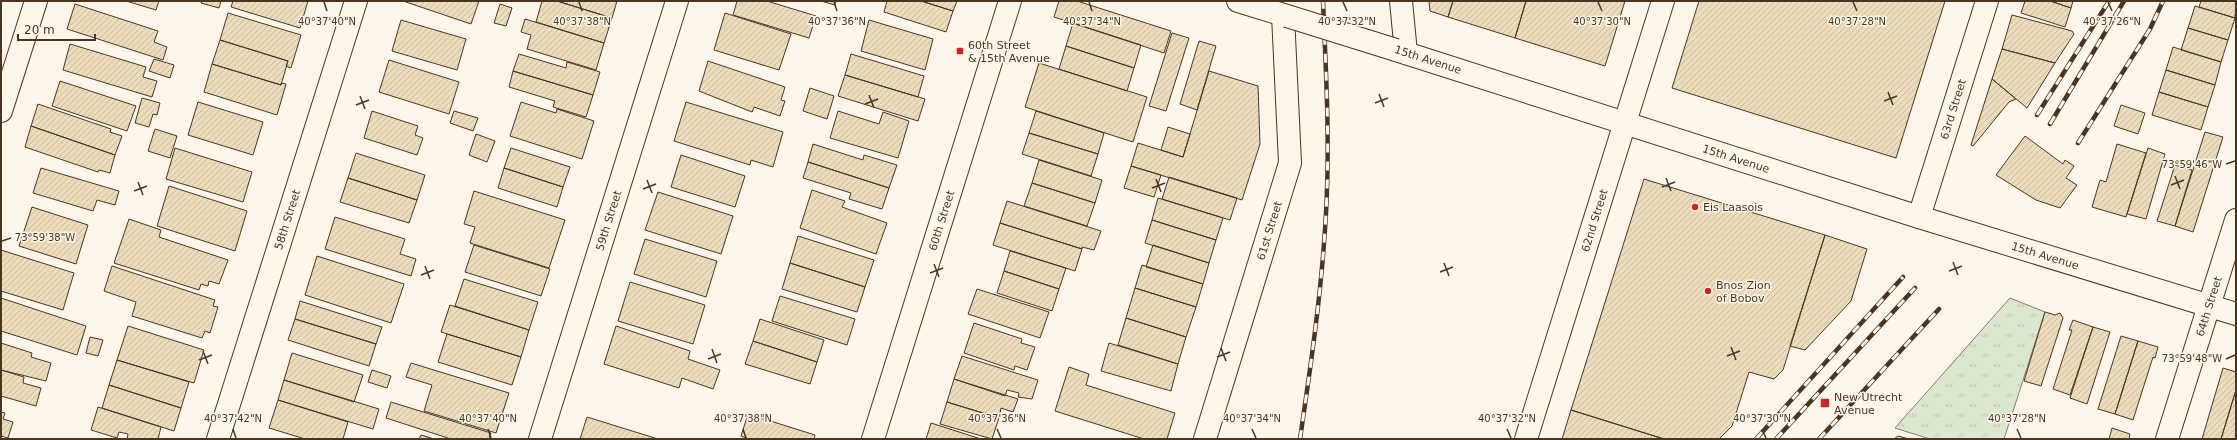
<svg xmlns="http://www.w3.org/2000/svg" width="2237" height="440" font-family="'DejaVu Sans',sans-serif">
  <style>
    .grass { fill: url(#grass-tufts); stroke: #887966 }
    .building { fill: url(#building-hatch); stroke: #4a3520 }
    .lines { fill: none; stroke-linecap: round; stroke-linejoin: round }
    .street-casing { stroke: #4a3520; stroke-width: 24 }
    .street { stroke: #fbf6e9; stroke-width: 22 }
    .rail-casing { stroke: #4a3520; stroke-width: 4.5 }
    .rail { stroke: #fbf6e9; stroke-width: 3; stroke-dasharray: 9; stroke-linecap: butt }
    .street-bridge-casing { stroke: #4a3520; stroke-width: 24; stroke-linecap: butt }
    .street-bridge { stroke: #fbf6e9; stroke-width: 22 }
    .ticks { fill: none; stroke: #4a3520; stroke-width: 1.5 }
    .poi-dot { fill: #c62828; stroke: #fbf6e9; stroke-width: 1.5 }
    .labels { text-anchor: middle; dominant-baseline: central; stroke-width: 3; stroke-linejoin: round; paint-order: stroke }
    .poi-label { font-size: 11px; fill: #4a3520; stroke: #fbf6e9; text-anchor: start }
    .street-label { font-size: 11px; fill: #4a3520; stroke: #fbf6e9 }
    .ticks-label { font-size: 10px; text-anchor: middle; fill: #4a3520; stroke: #fbf6e9; stroke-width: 3; stroke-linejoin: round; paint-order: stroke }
  </style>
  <defs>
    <pattern id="grass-tufts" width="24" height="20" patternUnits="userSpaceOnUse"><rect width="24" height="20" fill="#dce7d0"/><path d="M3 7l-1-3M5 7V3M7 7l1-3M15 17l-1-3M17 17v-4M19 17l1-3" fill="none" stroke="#bec7b2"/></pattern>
    <pattern id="building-hatch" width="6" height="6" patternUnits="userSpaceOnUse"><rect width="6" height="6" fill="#ecdcbc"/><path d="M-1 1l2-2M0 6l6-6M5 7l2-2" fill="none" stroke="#ccbda1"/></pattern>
  </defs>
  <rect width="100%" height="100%" fill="#fbf6e9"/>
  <path class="grass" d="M2010,298l35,14 -41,127h-74l-35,-11z"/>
  <path class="building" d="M126,1h33l-3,9z
    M202,1h19l-2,7 -18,-5z
    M233,1h75l-8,27 -69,-21z
    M403,1h76l-8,23z
    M542,1h15l55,17 -8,25 -68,-21z
    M557,1h60l-5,17z
    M737,1h30l49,15 -7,22 -76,-23z
    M821,1h15l-1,4z
    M887,1h34l32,10 -7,21 -62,-20z
    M921,1h36l-4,10z
    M1059,1h18l94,30 -7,22 -110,-36z
    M1429,1h24l-5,16 -18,-6z
    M1453,1h73l-11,37 -67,-21z
    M1526,1h99l-20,65 -90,-28z
    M1699,1h246l-49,157 -224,-70z
    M2025,1h25l21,7 -6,19 -44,-14z
    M2050,1h23l-2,7z
    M2201,1h35l-1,17 -36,-11z
    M75,4l83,27 -4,11 13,5 -4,13 -96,-31z
    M500,4l12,4 -6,18 -12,-3z
    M2195,6l40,12 -7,22 -40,-12z
    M228,13l73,22 -10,33 -5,-2 2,-5 -68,-21z
    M725,13l66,21 -12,36 -65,-20z
    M2012,15l60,16 2,3 -19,29 -53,-14z
    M525,19l79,24 -8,27 -69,-21 4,-14 -10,-3z
    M401,20l65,19 -9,31 -65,-19z
    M869,20l64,19 -8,31 -64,-19z
    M1073,23l68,22 -7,23 -68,-22z
    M2188,28l40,12 -7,22 -40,-12z
    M1172,33l17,5 -23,73 -17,-5z
    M220,40l68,21 -7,24 -69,-21z
    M1199,41l17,5 -19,64 -17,-6z
    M70,44l76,23 -3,10 14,4 -5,16 -89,-27z
    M1066,46l68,22 -7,23 -68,-22z
    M2173,47l48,15 -6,23 -49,-15z
    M2002,49l53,14 -28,45 -35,-29z
    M519,54l47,14 1,-6 33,10 -7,23 -80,-24z
    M851,54l73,22 -6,21 -73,-22z
    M154,59l20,6 -4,13 -21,-7z
    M389,60l70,22 -10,32 -70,-22z
    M708,61l77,26 -4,13 4,1 -5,15 -26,-9 -2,5 -53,-21z
    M1039,63l108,34 -14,45 -108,-35z
    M212,64l69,21v-2l5,1 -9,31 -73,-23z
    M2166,70l49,15 -7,22 -49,-15z
    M513,71l80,24 -7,22 -33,-10 2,-6 -46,-14z
    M1209,71l49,15 2,58 -18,56 -111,-34 7,-23 45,14z
    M845,75l80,24 -7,22 -80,-25z
    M1992,79l24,20 -7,3 -36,44 -2,-1z
    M60,81l76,25 -9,25 -75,-25z
    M810,88l24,8 -7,23 -24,-8z
    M2159,92l49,15 -7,23 -49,-15z
    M142,98l18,5 -3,12 -4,-1 -4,13 -14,-4z
    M198,102l65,20 -10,33 -65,-20z
    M521,102l35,11 1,-4 37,12 -12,38 -72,-23z
    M686,102l97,30 -10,35 -22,-7 -1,5 -76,-24z
    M38,104l73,25 -1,3 12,4 -7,19 -84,-29z
    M2121,105l24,8 -7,21 -24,-8z
    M372,111l46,15 -3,9 8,3 -6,17 -53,-17z
    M454,111l24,7 -5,13 -23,-8z
    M838,111l41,13 4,-12 26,9 -11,37 -68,-20z
    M1036,111l68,22 -6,21 -69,-21z
    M31,126l84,29 -5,18 -11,-3 -1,2 -73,-25z
    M1168,127l22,7 -7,23 -22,-7z
    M155,129l22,7 -7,22 -22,-7z
    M2205,132l18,5 -30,95 -18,-6z
    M1029,133l69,21 -7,22 -69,-22z
    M476,134l19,7 -8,21 -18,-7z
    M2025,136l38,28 2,-4 9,6 -8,12 11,7 -17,23 -24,-8 -40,-25z
    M813,144l50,16 1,-5 33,10 -8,23 -81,-26z
    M2117,144l29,9 -20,64 -34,-10 8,-27 6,2z
    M175,148l77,24 -9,30 -77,-23z
    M511,148l59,19 -7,20 -59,-19z
    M2148,148l17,6 -19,65 -19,-5z
    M356,153l69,22 -8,25 -69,-22z
    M681,155l64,21 -10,31 -64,-20z
    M1039,160l63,20 -7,23 -63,-20z
    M808,162l81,26 -7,21 -33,-10 2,-6 -48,-15z
    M2175,165l17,5 -17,56 -18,-5z
    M1131,166l30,9 -7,22 -30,-9z
    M41,168l78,23 -4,14 -18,-5 -4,11 -60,-18z
    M504,168l59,19 -6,20 -59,-19z
    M1169,177l68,21 -7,22 -68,-21z
    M348,178l69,22 -8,23 -69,-21z
    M1644,179l181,56 -42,135 -9,9 -25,-7 -17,54 -13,13h-55l-93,-29z
    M1032,183l63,20 -8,23 -63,-20z
    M169,186l78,25 -12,40 -78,-25z
    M812,190l33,11 -3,6 45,16 -11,31 -76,-26z
    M474,191l91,29 -16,48 -79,-25 5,-16 -11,-3z
    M658,192l75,24 -12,38 -76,-24z
    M1158,198l65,20 -7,22 -64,-20z
    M1007,201l94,30 -7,19 -12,-3v2l-82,-26z
    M32,207l56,18 -12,39 -57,-18z
    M335,217l70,22 -5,15 16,5 -5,17 -86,-27z
    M129,219l32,11 -2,7 69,23 -9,24 -10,-3 -1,5 -7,-2 -2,6 -85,-27z
    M1152,220l64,20 -7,23 -64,-20z
    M1000,223l82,26 -7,22 -82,-26z
    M1825,235l42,14 -16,52 -46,49 -15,-4z
    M798,236l76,24 -9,27 -75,-24z
    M645,239l72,22 -11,36 -72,-23z
    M474,245l76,24 -9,27 -76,-24z
    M1153,245l56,18 -6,21 -57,-17z
    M1,250l73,23 -11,37 -62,-19z
    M1010,251l56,17 -7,21 -55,-18z
    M317,256l87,28 -13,39 -86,-28z
    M790,263l75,24 -8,25 -75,-23z
    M1142,265l61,19 -7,23 -61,-19z
    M112,266l103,34 -2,6 5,1 -8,26 -5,-2 -3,7 -70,-22 4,-14 -32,-11z
    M1004,271l55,18 -7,22 -55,-18z
    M464,279l74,23 -9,28 -74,-24z
    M630,282l75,23 -12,39 -75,-23z
    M1135,288l61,19 -10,30 -60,-19z
    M977,289l72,23 -9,26 -72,-24z
    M780,296l75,23 -8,26 -75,-24z
    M1,298l85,28 -9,29 -76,-24z
    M300,301l82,26 -6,17 -81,-25z
    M450,305l79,25 -8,27 -80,-25z
    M2045,312l10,3 5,-2 3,5 -22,68 -17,-5z
    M1126,318l60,19 -8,27 -60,-19z
    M295,319l81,25 -7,22 -81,-26z
    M760,319l64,21 -7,22 -64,-21z
    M2073,320l20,7 -23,68 -17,-6 19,-59h-3z
    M974,323l48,16 -1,4 14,4 -8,23 -12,-4 -1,4 -50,-17z
    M128,326l76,24 -10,33 -77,-23z
    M616,326l74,25 -2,8 32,11 -7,19 -31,-11 -3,10 -75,-24z
    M2093,327l17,5 -23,72 -17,-6z
    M447,334l74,23 -9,28 -74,-23z
    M2121,336l17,5 -23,73 -17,-5z
    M90,337l13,3 -5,16 -12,-3z
    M753,341l64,21 -7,22 -65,-20z
    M2138,341l20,6 -3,11 -2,-1 -20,63 -18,-6z
    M1,343l31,10 -1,4 20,6 -5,18 -45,-11z
    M1109,343l69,21 -7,27 -70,-20z
    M292,353l71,22 -9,27 -70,-22z
    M962,356l76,24 -6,19 -14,-2 1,-4 -12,-3 -2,6 -51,-17z
    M117,360l72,22 -8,26 -72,-23z
    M411,363l98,30 -13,40 -72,-22 8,-26 -26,-8z
    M1069,367l20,7 -3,11 89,28 -8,26h-23l-89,-28z
    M2223,368l13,4v18l-15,49h-19z
    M1,370l23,7 -1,6 18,5 -5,18 -35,-10z
    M372,370l19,6 -4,12 -19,-6z
    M954,379l64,20 -5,13 -12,-4 -2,10 -52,-16z
    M284,380l95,29 -6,20 -95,-29z
    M109,385l72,23 -7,23 -72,-23z
    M2236,390v49h-15z
    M278,400l70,22 -5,17h-38l-36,-11z
    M391,402l100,31 -2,6h-38l-65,-21z
    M947,402l52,16 -7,21 -52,-15z
    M98,407l63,20 -3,12h-31l1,-5 -9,-2 -2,6 -26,-8z
    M1571,410l93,29h-102z
    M1,412l4,1 -2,6 10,3 -5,16 -7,-2z
    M748,414l67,21 -1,4h-65l-8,-3z
    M587,417l71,22h-78z
    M931,423l50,16h-55z
    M2112,428l18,6 -1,5h-20z
    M421,435l13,4h-15z
    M1898,436l11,3h-15z"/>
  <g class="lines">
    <defs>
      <g id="street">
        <path d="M1238,1l49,15"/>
        <path d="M1401,1l5,52"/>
        <path id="s1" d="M1396,50l523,167 317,97"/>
        <path d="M1,111l35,-110"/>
        <path id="s2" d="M1919,217l68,-216"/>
        <path id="s3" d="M218,439l138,-438"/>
        <path id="s4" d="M540,439l137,-438"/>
        <path id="s5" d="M873,439l137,-438"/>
        <path id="s6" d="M1205,439l85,-276 -7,-148"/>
        <path id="s7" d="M1526,439l137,-438"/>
        <path id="s8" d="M2167,439l69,-219"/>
      </g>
    </defs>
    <use href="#street" class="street-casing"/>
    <use href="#street" class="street"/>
    <defs>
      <path id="rail" d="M2037,115l72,-114
        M2050,124l74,-123
        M2078,143l72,-114 13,-28
        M1300,439c11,-75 22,-150 26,-226 4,-71 0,-141 -3,-212
        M1756,439l147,-162
        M1776,439l139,-151
        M1819,439l120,-130"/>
    </defs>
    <use href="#rail" class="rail-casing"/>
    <use href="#rail" class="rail"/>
    <defs>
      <path id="street-bridge" d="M1287,16l109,34"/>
    </defs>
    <use href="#street-bridge" class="street-bridge-casing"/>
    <use href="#street-bridge" class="street-bridge"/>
  </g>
  <path class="ticks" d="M324,2l3,9M579,2l3,9M834,2l3,9M1089,2l3,9M1343,2l4,9M1598,2l4,9M1853,2l4,9M2108,2l4,9M1888,92l5,13M1379,94l5,13M869,95l5,13M360,96l5,13M1884,101l13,-5M1375,103l13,-5M865,104l13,-5M356,105l13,-5M2226,164l9,-3M2175,176l5,13M1666,178l5,13M1156,179l5,13M647,180l5,13M138,182l5,13M2171,185l13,-5M1662,187l13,-5M1152,188l13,-5M643,189l13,-5M134,191l13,-5M2,241l9,-3M1953,262l5,13M1444,263l5,13M934,264l5,13M425,266l5,13M1949,271l13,-5M1440,272l13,-5M930,273l13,-5M421,275l13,-5M1731,347l5,13M1221,348l5,13M712,349l5,14M203,351l5,13M1727,356l13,-5M1217,357l13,-5M708,359l13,-5M2226,359l9,-4M199,360l13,-5M233,429l3,9M488,429l3,9M743,429l3,9M997,429l4,9M1252,429l4,9M1507,429l4,9M1762,429l4,9M2017,429l4,9"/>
  <g class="poi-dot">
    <rect x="956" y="47" width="8" height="8" rx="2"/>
    <circle cx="1695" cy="207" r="4"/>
    <circle cx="1708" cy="291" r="4"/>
    <rect x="1820" y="398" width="10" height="10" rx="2"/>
  </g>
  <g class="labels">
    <g class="poi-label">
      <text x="968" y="45">60th Street<tspan x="968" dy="13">&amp; 15th Avenue</tspan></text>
      <text x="1703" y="207">Eis Laasois</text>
      <text x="1716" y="285">Bnos Zion<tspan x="1716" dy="13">of Bobov</tspan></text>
      <text x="1834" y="397">New Utrecht<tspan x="1834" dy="13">Avenue</tspan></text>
    </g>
    <g class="street-label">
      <text transform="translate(1428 60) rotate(18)">15th Avenue</text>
      <text stroke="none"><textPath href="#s2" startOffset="113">63rd Street</textPath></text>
      <text stroke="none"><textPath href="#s1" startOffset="357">15th Avenue</textPath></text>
      <text stroke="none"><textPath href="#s3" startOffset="230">58th Street</textPath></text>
      <text stroke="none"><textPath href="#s4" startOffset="229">59th Street</textPath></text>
      <text stroke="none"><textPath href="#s5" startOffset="229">60th Street</textPath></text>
      <text stroke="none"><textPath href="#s7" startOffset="229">62nd Street</textPath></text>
      <text stroke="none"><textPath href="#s6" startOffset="218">61st Street</textPath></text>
      <text stroke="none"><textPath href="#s1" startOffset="681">15th Avenue</textPath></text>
      <text stroke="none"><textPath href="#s8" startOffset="139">64th Street</textPath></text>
    </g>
  </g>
  <g class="ticks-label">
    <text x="327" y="25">40°37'40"N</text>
    <text x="582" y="25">40°37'38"N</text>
    <text x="837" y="25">40°37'36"N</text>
    <text x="1092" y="25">40°37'34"N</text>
    <text x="1347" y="25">40°37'32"N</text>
    <text x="1602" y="25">40°37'30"N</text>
    <text x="1857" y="25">40°37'28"N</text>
    <text x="2112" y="25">40°37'26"N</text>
    <text x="2192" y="168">73°59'46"W</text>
    <text x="45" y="241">73°59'38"W</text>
    <text x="2192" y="362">73°59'48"W</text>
    <text x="233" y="422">40°37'42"N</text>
    <text x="488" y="422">40°37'40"N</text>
    <text x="743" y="422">40°37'38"N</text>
    <text x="997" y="422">40°37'36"N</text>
    <text x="1252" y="422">40°37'34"N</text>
    <text x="1507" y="422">40°37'32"N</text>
    <text x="1762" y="422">40°37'30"N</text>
    <text x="2017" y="422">40°37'28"N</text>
  </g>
  <rect width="2237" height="440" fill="none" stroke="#4a3520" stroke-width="4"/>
  <path d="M18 34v6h77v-6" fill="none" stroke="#4a3520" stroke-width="2"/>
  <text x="24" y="34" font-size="12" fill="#4a3520" stroke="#fbf6e9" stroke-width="3" paint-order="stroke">20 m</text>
</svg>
